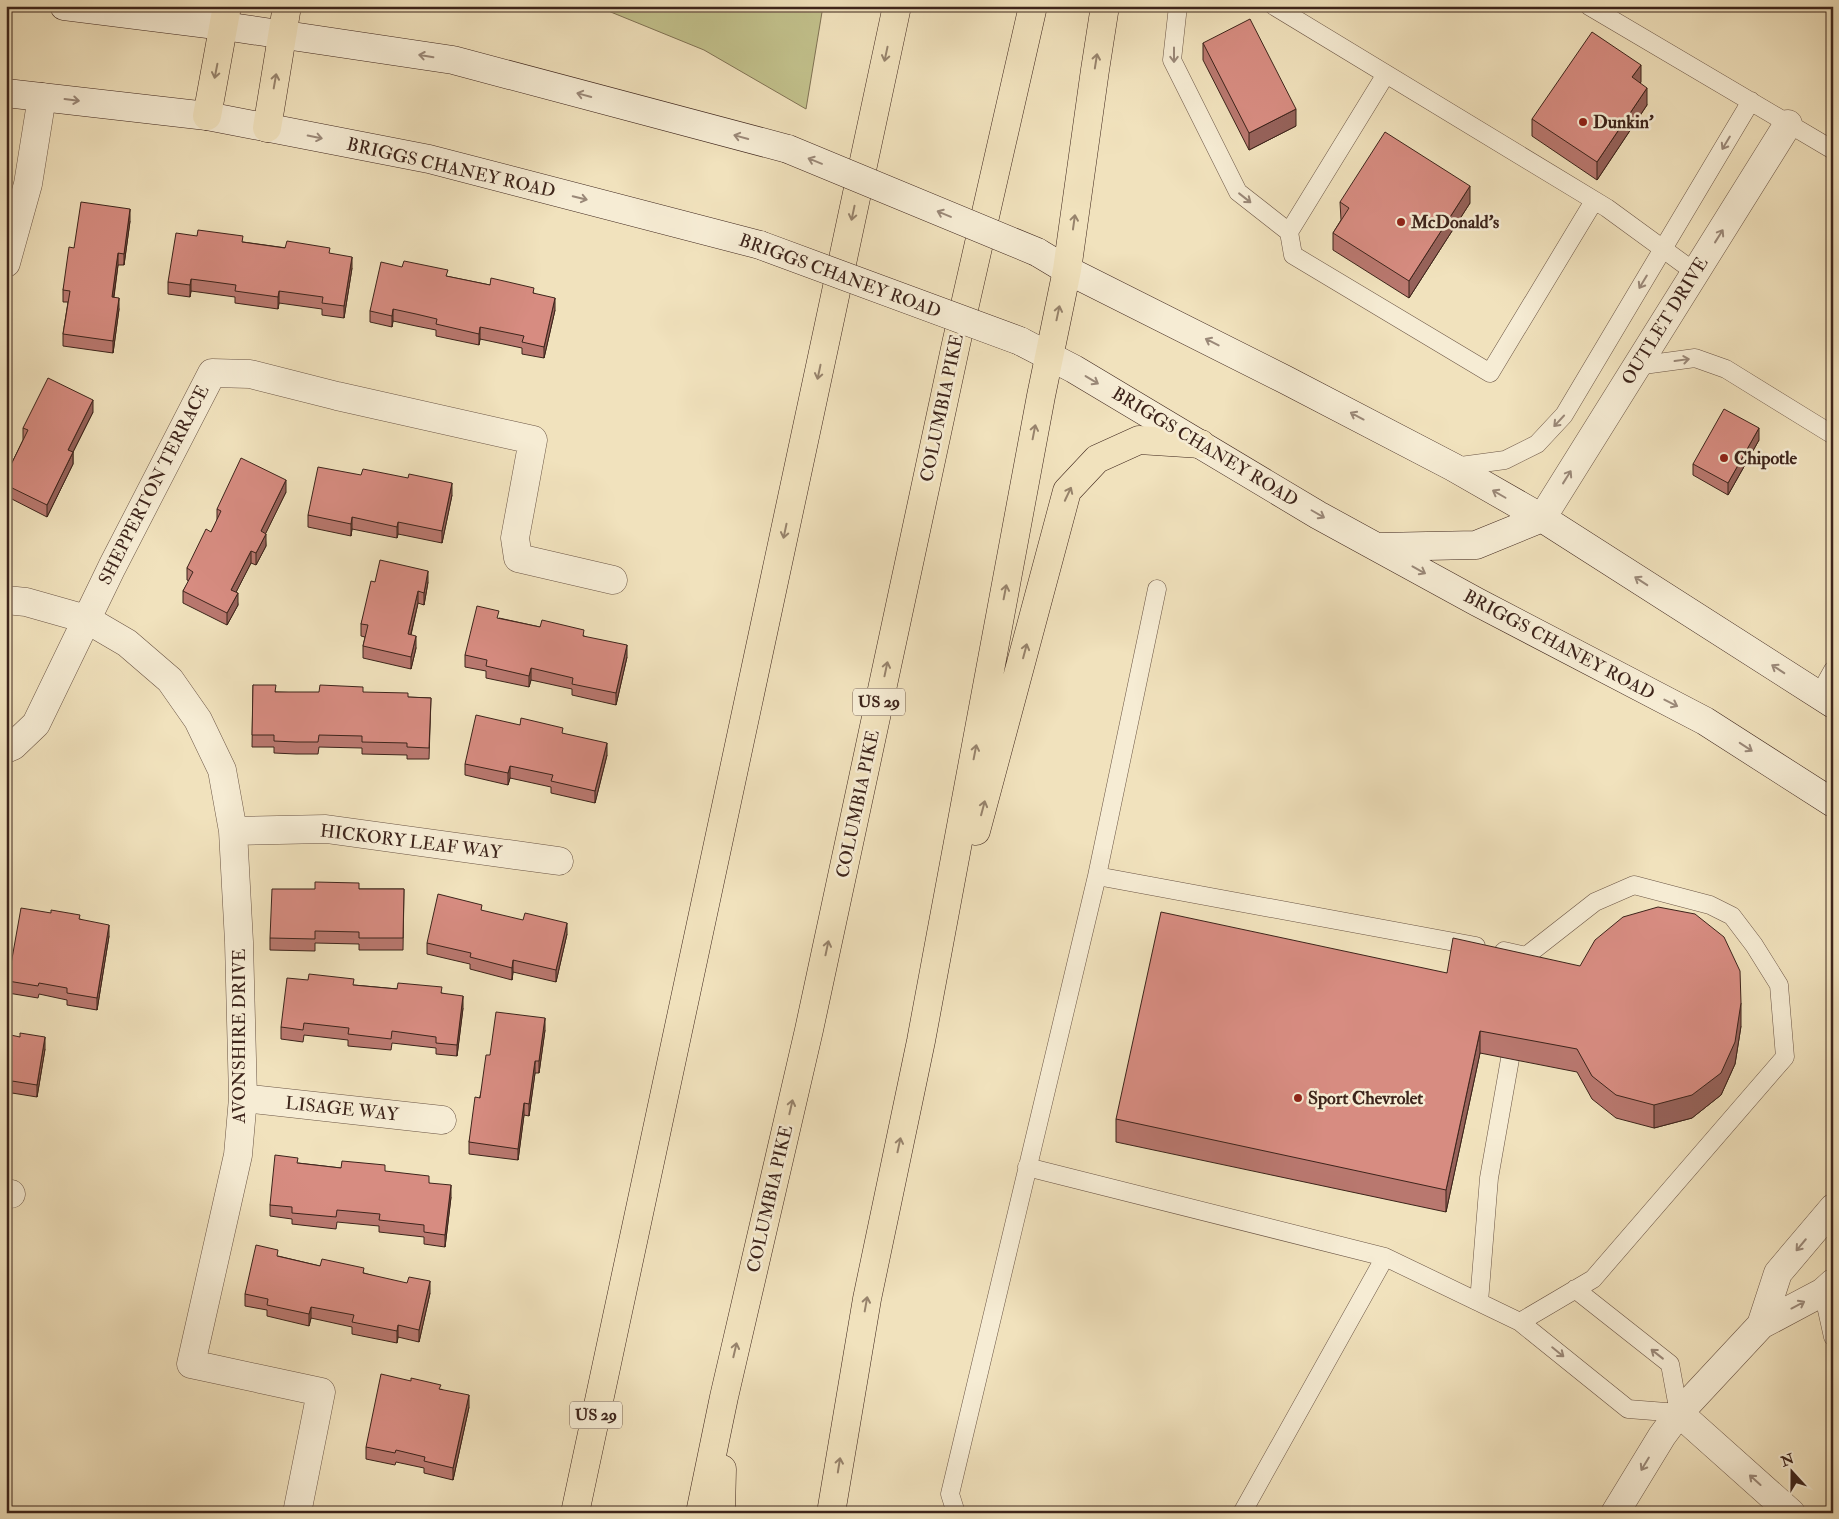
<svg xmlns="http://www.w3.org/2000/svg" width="1839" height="1519" font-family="'IM FELL Double Pica',serif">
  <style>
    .green { fill: #c2c18c; stroke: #807254 }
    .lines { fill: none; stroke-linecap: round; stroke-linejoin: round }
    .lane-casing { stroke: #6a5444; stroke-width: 19 }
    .street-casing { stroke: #6a5444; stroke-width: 29 }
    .secondary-casing { stroke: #3d241b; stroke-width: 29 }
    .highway-casing { stroke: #3d241b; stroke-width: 29 }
    .lane { stroke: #f6ecd4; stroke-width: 18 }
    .street { stroke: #f6ecd4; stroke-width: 28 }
    .secondary { stroke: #f6ecd4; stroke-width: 28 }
    .highway { stroke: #f1e2bd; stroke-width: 28 }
    .secondary-bridge-casing { stroke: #3d241b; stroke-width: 29; stroke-linecap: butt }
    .secondary-bridge { stroke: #f6ecd4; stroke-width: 28 }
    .wall { fill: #b9786f; stroke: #3d241b }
    .shaded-wall { fill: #96625a; stroke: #3d241b }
    .building { fill: #d78c81; stroke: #3d241b }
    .oneway { stroke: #97836c }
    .oneway2 { stroke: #9a8878 }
    .poi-dot { fill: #8f2418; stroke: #f6ecd4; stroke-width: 2 }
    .labels { text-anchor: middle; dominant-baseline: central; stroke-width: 5; stroke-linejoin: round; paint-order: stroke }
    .shield { fill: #f6ecd4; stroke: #746052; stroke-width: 1 }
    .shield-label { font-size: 16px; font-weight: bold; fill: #3d241b }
    .poi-label { font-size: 18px; font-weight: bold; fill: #3d241b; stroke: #f6ecd4; text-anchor: start }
    .street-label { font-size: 18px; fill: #3d241b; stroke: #f6ecd4 }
  </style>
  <rect width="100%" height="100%" fill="#f1e2bd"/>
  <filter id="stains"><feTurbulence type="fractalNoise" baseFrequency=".004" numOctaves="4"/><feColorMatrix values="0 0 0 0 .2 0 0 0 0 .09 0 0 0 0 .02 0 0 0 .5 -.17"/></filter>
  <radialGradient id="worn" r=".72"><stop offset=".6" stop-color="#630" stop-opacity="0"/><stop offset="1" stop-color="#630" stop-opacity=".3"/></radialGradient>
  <path class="green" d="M596,6h227l-17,103 -102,-59z"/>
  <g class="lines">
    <defs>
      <path id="lane" d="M1178,6l-6,54 66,132 51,40
        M1274,6l333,202 89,65
        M1589,6l244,144
        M1386,74l-97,158 4,23 197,118 104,-172
        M1636,366l59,-8 31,11 107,66
        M1453,467l52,-7 32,-16 27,-29 187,-314
        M1157,589l-60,287 379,70
        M1819,695l14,-25
        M1504,951l22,5 69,-54 39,-17 76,20 22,11 22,29 25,40 6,72 -192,222 -73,43
        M1027,1167l358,90 135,65 108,87 51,4 -9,-49 -95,-75
        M1823,1292l10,45
        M1479,1302l10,-124 21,-119
        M956,1513l-6,-19 147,-618
        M1242,1513l143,-256"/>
      <path id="street" d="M6,263l22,-79 14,-87
        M1542,518l246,-394
        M6,600l20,2 60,17 41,24 43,37 28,40 24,50 11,61 6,111 4,156 -5,57 -47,209 130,28 -24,121
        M6,749l7,-3 23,-22 76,-157 100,-194 38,1 87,22 196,44 -18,98 3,20 95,22
        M233,831l93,-2 233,32
        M243,1098l199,22
        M6,1193l5,1
        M1761,1325l17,-52 55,-65
        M1679,1413l82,-88 62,-33 10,-9
        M1615,1513l47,-77 17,-23 112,100"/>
      <path id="secondary" d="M64,6l160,20 229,34 335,89
        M6,93l201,23 222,43 331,86
        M1037,252l30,18 217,109 169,88 89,51 291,186
        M1020,341l54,28 244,146 159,87 228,119 128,82
        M1378,547l98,-2 66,-27"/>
      <path id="highway" d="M207,116l20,-110
        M267,128l20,-122
        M976,831l91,-340 30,-32 42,-19 62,4
        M575,1513l322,-1507
        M700,1513l24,-116 85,-367 147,-686 77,-338
        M721,1513l1,-44
        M831,1513l36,-214 54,-258 120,-645 26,-126 28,-200 10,-64"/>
    </defs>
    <use href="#lane" class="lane-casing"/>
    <use href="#street" class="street-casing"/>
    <use href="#secondary" class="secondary-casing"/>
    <use href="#highway" class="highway-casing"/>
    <use href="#lane" class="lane"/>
    <use href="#street" class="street"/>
    <use href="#secondary" class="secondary"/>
    <use href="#highway" class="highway"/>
    <defs>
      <path id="secondary-bridge" d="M788,149l249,103
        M760,245l260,96"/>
    </defs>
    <use href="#secondary-bridge" class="secondary-bridge-casing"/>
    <use href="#secondary-bridge" class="secondary-bridge"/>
  </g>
  <path class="wall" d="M1203,43l93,83 -47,24 -46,-90z
    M1641,82l-1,1 7,22 -50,75 -65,-44v-17z
    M1340,202l130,1 -61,95 -76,-48v-17l8,-13z
    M130,221l-6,44h-6l-4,32 5,12 -6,44 -50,-7v-12l5,-32h-5v-12l11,-42z
    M243,242l87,12 22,14 -8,50 -22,-3v-6l-43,-6 -1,6 -43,-6v-6l-44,-6 -1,6 -22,-3v-12z
    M402,267l88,18 44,8 21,17 -11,48 -22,-4v-6l-42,-9 -1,6 -43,-9v-6l-20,-4 -23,-5 -1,6 -22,-5v-11z
    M93,412l-20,40v12l-26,53 -41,-21v-21l17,-35v-12z
    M1759,440l-31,55 -35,-20v-11z
    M286,492l-21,42 1,12 -10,19 -5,-2 -15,29 2,13 -11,20 -44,-22v-12l6,-10 -2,-1v-12l24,-36 6,-11v-12z
    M452,495l-10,48 -44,-9 -1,4 -45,-9 -1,7 -43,-9v-12z
    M375,582h53l-4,23 -6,-2 -7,32 5,13 -5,21 -48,-11v-12l2,-9 -4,-1v-12z
    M499,618l41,9 44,9 43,21 -11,48 -44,-10v-6l-41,-9 -2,7 -43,-9v-7l-21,-4v-12z
    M253,685l23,7 155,6 -2,61h-22v-4l-45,-1v-6l-43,-1 -1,7h-22l-22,-1v-6h-22z
    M520,725l43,9 44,21 -12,48 -44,-10v-6l-41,-9 -2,7 -43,-10v-11z
    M359,889h45l-1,61h-44v-6l-44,-1v8l-45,-1v-12z
    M482,911l85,23 -11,48 -43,-10 -1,8 -42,-11v-5l-43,-10v-11z
    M80,919l29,17 -12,74 -30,-5v-5l-28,-6 -1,4 -30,-5v-12z
    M1447,973l294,53 -6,38 -14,31 -29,23 -38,10 -38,-10 -24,-19 -15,-27 -97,-19 -34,159 -330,-70v-23z
    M354,985l88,8 21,15 -6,48 -21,-2v-6l-44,-5 -1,7 -43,-4v-6l-44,-5 -1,7 -22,-3v-12z
    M545,1030l-6,43h-4l-6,43 -5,-1 -6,45 -49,-6v-12l21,-87z
    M6,1034l39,15 -8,48 -25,-4 -1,4 -5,-1z
    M298,1163l43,5 88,15 22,14 -6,50 -21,-3v-7l-45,-5v-6l-42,-4 -1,7 -44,-5v-5l-22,-3v-11z
    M278,1256l42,10 44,7 66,20 -11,49 -21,-5 -1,6 -45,-9v-7l-41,-9 -2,8 -42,-10v-6l-22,-4v-12z
    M441,1389l28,18 -16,73 -29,-7v-5l-28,-6 -1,3 -29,-6v-12z"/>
  <path class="shaded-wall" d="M1641,65v17l-9,13v-18z
    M1647,88v17l-50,75v-18z
    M1296,109v17l-47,24v-17z
    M1470,186v17l-61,95v-17z
    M130,209v12l-6,44v-11z
    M118,253v12l-6,43v-11z
    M352,257v11l-8,50v-12z
    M191,279v12l-1,6v-12z
    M279,291v12l-1,6v-12z
    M119,298v11l-6,44v-12z
    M555,298v12l-11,48v-11z
    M393,309v12l-1,6v-11z
    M480,327v12l-1,6v-11z
    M93,400v12l-25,50v-12z
    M1759,428v12l-31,55v-12z
    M73,452v12l-26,53v-12z
    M286,480v12l-25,51v-12z
    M452,483v12l-10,48v-12z
    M352,517v12l-1,7v-12z
    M398,522v12l-1,4v-11z
    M266,534v12l-10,19v-12z
    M251,551v12l-20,39v-12z
    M428,571v11l-4,23v-12z
    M418,591v12l-10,43v-12z
    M238,593v12l-11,20v-12z
    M416,636v12l-5,21v-12z
    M627,645v12l-11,48v-12z
    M531,668v12l-2,7v-11z
    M607,743v12l-12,48v-12z
    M510,766v12l-2,7v-12z
    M567,923v11l-11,48v-12z
    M109,925v11l-12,74v-12z
    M513,960v12l-1,8v-12z
    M463,996v12l-6,48v-11z
    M1741,1003v23l-6,38 -14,31 -29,23 -38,10v-23z
    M545,1018v12l-6,43v-12z
    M1480,1031v22l-34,159v-22z
    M45,1037v12l-8,48v-12z
    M535,1061v12l-6,43v-12z
    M12,1081v12l-1,4v-12z
    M524,1103v12l-6,45v-11z
    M451,1185v12l-6,50v-12z
    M11,1254v12l-5,38v-11z
    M430,1281v12l-11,49v-12z
    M311,1307v11l-2,8v-12z
    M398,1325v12l-1,6v-12z
    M469,1395v12l-16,73v-12z"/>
  <path class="building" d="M1250,19l46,90 -47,24 -46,-90z
    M1592,32l49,33 -9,12 15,11 -50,74 -65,-43z
    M1385,132l85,54 -61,95 -76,-48 16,-25 -9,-6z
    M81,202l49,7 -6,45 -6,-1 -6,44 7,1 -6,43 -50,-7 7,-43 -7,-1 6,-43 5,1z
    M198,230l45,6 -1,6 43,6 2,-7 43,7 -1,5 23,4 -8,49 -22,-3 1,-6 -44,-6 -1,6 -43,-6 1,-6 -22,-3 -23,-3 -1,6 -22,-3 8,-49 21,3z
    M404,261l44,9 -2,6 44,9 1,-7 43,10 -1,5 22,5 -11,49 -22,-5 2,-6 -44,-9 -1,7 -43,-10 1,-5 -21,-5 -23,-5 -1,7 -22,-5 11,-49 21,5z
    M48,378l45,22 -25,50 5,2 -26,53 -41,-20v-10l22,-45 -5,-2z
    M1724,409l35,19 -31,55 -35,-19z
    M241,458l45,22 -25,51 5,3 -10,19 -5,-2 -20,39 7,3 -11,20 -44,-22 10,-19 -6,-4 19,-39 5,3 10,-21 -4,-2z
    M318,467l43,8 2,-6 45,9 1,-4 43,9 -10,48 -44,-9 -1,5 -45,-10 -1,7 -43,-9z
    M380,560l48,11 -4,22 -6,-2 -10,43 8,2 -5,21 -48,-11 5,-21 -7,-1 10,-43 4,1z
    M477,606l22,5 -2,7 43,9 2,-7 42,10 -1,6 44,9 -11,48 -44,-9 1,-6 -42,-10 -2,8 -43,-10 1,-6 -22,-5z
    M253,685h23l-1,7h44l1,-7 43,2v5l45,1v4l23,1 -2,50 -22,-1v-4l-45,-1v-6l-43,-1 -1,7h-22l-22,-1v-6h-22z
    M476,715l44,10 1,-7 42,10 -1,5 45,10 -12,48 -44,-10 2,-6 -43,-9 -2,7 -43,-9z
    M315,882l44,1v6h45l-1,49h-44v-6l-44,-1v8l-45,-1 2,-49h43z
    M438,894l44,11 -1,5 42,10 2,-7 42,10 -11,47 -43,-10 -1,8 -42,-11 1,-4 -44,-10z
    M1658,907l37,7 29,23 16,34 1,32 -6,39 -14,31 -29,22 -38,10 -38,-10 -24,-19 -15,-27 -97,-18 -34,159 -330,-71 45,-207 286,61 6,-35 127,28 15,-26 28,-23z
    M21,908l30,5v-3l29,5 -1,4 30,6 -12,73 -30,-5v-5l-28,-5 -1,3 -30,-5z
    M309,974l45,5 -1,6 44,4 1,-6 44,4 -1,6 22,3 -6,49 -21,-2v-6l-44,-6 -1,8 -43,-5 1,-6 -45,-5 -1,7 -22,-3 6,-49 21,2z
    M496,1012l49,6 -6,43h-4l-6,43 -5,-1 -6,46 -49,-7 6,-45 5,1 6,-43h4z
    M20,1033l25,4 -8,48 -25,-4 -1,4 -5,-1v-50l14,3z
    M275,1155l23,3 -1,5 44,5 1,-7 43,4v6l44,5v7l22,2 -6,50 -21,-3v-7l-45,-5 1,-6 -43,-4 -1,7 -44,-4v-6l-22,-2z
    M256,1245l22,5 -1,6 43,10 2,-7 42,9 -1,5 44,10 2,-6 21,4 -11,49 -21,-5 -1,6 -45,-9 2,-7 -43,-8 -2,7 -42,-9 1,-6 -23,-5z
    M6,1254h5l-5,39z
    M381,1374l30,7v-3l30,7 -2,4 30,6 -16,73 -29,-7 1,-4 -29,-7 -1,3 -29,-6z
    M353,1510l11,3h-12z"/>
  <defs><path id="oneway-shaft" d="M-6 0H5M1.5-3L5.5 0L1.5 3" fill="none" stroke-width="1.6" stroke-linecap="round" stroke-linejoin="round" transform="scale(1.25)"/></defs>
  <g class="oneway">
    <use href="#oneway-shaft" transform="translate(886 54) rotate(102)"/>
    <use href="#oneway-shaft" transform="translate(1096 61) rotate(-81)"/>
    <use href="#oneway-shaft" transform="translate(216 71) rotate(101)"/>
    <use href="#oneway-shaft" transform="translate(275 81) rotate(-80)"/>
    <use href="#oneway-shaft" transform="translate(853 213) rotate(102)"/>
    <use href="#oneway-shaft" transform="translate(1074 222) rotate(-82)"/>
    <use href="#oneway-shaft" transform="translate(1058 313) rotate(-78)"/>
    <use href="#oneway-shaft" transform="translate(819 372) rotate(102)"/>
    <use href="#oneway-shaft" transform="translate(1034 432) rotate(-79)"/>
    <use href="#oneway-shaft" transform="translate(1068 494) rotate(-65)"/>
    <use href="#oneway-shaft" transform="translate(785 531) rotate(102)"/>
    <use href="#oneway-shaft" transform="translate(1005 592) rotate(-79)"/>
    <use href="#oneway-shaft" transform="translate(1025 651) rotate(-75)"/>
    <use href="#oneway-shaft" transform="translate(886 669) rotate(-78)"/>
    <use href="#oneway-shaft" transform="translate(975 752) rotate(-79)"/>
    <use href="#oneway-shaft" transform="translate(983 808) rotate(-75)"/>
    <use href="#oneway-shaft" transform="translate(827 948) rotate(-78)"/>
    <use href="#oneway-shaft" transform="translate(791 1107) rotate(-77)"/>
    <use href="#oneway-shaft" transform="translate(899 1145) rotate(-78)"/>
    <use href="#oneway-shaft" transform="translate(866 1304) rotate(-80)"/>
    <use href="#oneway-shaft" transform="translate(735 1350) rotate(-77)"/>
    <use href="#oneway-shaft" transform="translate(839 1465) rotate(-81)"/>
  </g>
  <g class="oneway2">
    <use href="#oneway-shaft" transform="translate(1174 55) rotate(90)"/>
    <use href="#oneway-shaft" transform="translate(426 56) rotate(-171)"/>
    <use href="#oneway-shaft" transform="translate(584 95) rotate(-165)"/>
    <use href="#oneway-shaft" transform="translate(72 100) rotate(7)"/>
    <use href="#oneway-shaft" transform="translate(315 137) rotate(11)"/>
    <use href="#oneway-shaft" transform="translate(741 137) rotate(-165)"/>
    <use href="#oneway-shaft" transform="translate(1726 143) rotate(121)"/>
    <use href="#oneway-shaft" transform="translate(815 161) rotate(-158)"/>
    <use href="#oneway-shaft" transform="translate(580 198) rotate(14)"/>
    <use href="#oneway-shaft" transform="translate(1245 198) rotate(38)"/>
    <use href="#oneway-shaft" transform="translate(944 214) rotate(-157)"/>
    <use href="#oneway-shaft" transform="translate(1719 236) rotate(-58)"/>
    <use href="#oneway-shaft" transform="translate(1643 282) rotate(121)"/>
    <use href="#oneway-shaft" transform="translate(1212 342) rotate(-153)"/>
    <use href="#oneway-shaft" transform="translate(1682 360) rotate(-8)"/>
    <use href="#oneway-shaft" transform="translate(1092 380) rotate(31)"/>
    <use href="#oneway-shaft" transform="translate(1357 416) rotate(-152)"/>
    <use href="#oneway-shaft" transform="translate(1559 421) rotate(133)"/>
    <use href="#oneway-shaft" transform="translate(1567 477) rotate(-58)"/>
    <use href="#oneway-shaft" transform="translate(1499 494) rotate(-150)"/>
    <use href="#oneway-shaft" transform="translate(1318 514) rotate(30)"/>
    <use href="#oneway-shaft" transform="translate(1419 570) rotate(29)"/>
    <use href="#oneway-shaft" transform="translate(1641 581) rotate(-147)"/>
    <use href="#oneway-shaft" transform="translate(1778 669) rotate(-147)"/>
    <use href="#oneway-shaft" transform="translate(1671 703) rotate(27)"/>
    <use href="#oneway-shaft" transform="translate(1746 747) rotate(33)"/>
    <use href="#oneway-shaft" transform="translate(1801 1245) rotate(130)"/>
    <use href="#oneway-shaft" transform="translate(1798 1305) rotate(-28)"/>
    <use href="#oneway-shaft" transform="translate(1558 1352) rotate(39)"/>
    <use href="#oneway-shaft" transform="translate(1657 1354) rotate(-142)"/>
    <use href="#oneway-shaft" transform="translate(1645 1464) rotate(121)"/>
    <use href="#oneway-shaft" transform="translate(1755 1480) rotate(-138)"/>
  </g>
  <g class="poi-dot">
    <circle cx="1583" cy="122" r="5"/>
    <circle cx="1401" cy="222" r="5"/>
    <circle cx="1724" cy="458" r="5"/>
    <circle cx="1298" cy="1098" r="5"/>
  </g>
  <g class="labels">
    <g class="shield">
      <rect x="853" y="688.5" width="52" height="27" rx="4"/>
      <rect x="570" y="1401.5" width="52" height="27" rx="4"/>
    </g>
    <g class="shield-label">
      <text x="879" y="702">US 29</text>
      <text x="596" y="1415">US 29</text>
    </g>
    <g class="poi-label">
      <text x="1593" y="122">Dunkin'</text>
      <text x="1411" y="222">McDonald's</text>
      <text x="1734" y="458">Chipotle</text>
      <text x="1308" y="1098">Sport Chevrolet</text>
    </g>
    <g class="street-label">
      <text transform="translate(451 168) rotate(13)">BRIGGS CHANEY ROAD</text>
      <text transform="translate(840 276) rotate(20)">BRIGGS CHANEY ROAD</text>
      <text transform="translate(1665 321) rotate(-58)">OUTLET DRIVE</text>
      <text transform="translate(942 408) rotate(-78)">COLUMBIA PIKE</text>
      <text transform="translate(1205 447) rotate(31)">BRIGGS CHANEY ROAD</text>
      <text transform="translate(154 485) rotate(-63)">SHEPPERTON TERRACE</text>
      <text transform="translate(1559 645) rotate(28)">BRIGGS CHANEY ROAD</text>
      <text transform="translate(858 804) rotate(-78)">COLUMBIA PIKE</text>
      <text transform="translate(411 842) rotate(7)">HICKORY LEAF WAY</text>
      <text transform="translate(239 1036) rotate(-90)">AVONSHIRE DRIVE</text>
      <text transform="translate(342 1109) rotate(6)">LISAGE WAY</text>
      <text transform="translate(770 1199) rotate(-77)">COLUMBIA PIKE</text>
    </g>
  </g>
  <rect width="1839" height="1519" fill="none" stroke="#f1e2bd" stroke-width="25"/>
  <rect x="8" y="8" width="1824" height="1504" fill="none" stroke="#3d241b" stroke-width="2.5"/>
  <rect x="12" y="12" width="1814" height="1494" fill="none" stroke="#3d241b"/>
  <g transform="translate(1792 1472) rotate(339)" stroke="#f6ecd4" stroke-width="4" paint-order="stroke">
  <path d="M0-4L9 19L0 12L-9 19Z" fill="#3d241b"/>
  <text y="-8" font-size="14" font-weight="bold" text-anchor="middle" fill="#3d241b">N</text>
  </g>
  <rect width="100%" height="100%" filter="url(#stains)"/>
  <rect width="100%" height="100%" fill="url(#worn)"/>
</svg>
